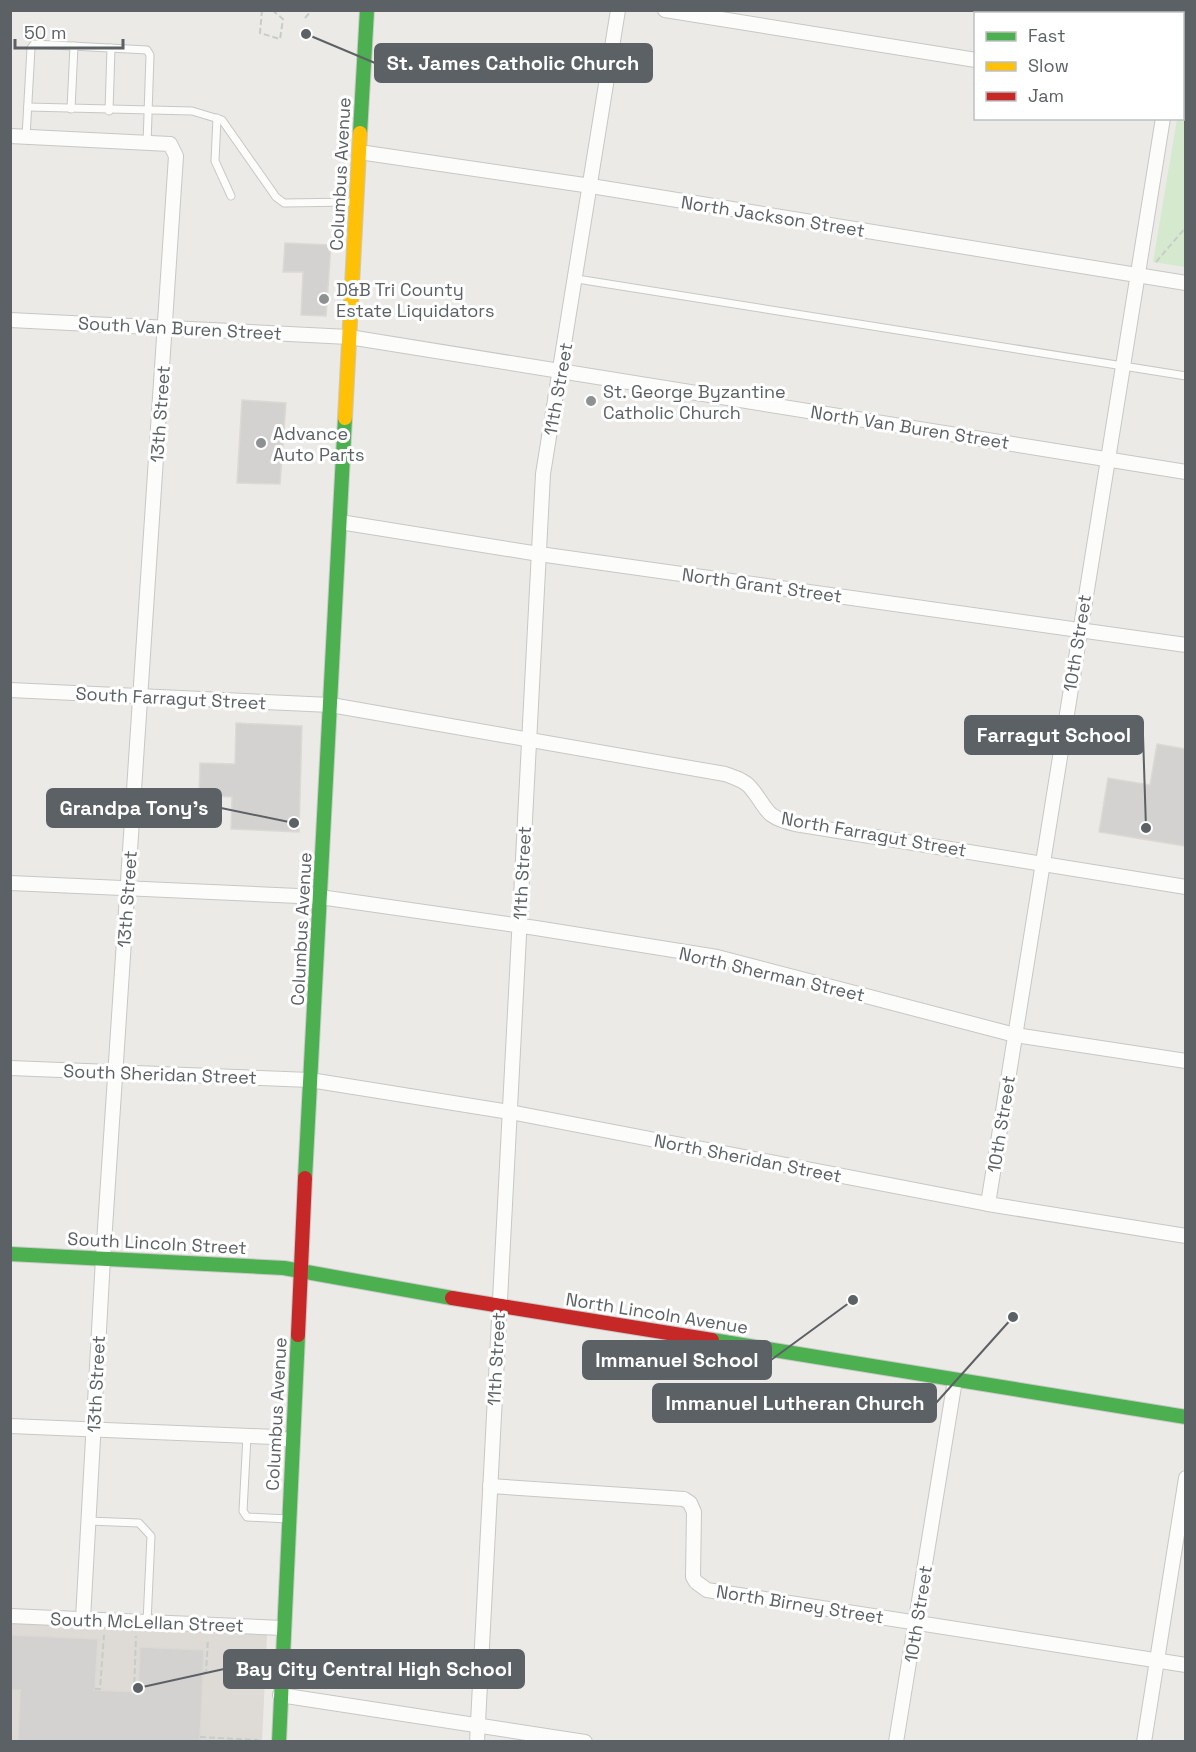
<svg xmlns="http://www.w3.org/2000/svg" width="1196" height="1752" viewBox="0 0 1196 1752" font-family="'Space Grotesk',sans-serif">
<rect width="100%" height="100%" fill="#eceae6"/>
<polygon fill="#dedad5" points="11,1623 267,1635 262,1741 11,1742"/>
<polygon fill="#d5e9cf" points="1185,70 1185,267 1153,262 1177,119 1182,118"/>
<g fill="#d4d2d0" stroke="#dcd9d5" stroke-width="1.5">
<polygon points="285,243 331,245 326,316 301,315 303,272 283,272"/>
<polygon points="242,400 286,403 280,484 237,483"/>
<polygon points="236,723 302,726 299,832 231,829 232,797 199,795 200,763 235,764"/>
<polygon points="1157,744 1185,749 1185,846 1099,832 1108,778 1150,785"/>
<polygon points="10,1635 98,1639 95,1690 138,1692 140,1647 204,1650 200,1742 18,1742 20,1690 10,1690"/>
</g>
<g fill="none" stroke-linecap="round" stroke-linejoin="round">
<defs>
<g id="lane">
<polyline points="28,107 192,111 222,120 276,197 284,203 354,202"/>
<polyline points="71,109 74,46"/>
<polyline points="109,111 111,48"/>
<polyline points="217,118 215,161 231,196"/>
<polyline points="26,137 31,48 34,44 147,50 150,55 147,144"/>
<polyline points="577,279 1186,376"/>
<polyline points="247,1436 243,1511 247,1517 288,1519"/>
<polyline points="88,1521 139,1523 151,1536 147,1622"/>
</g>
<g id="street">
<polyline points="665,10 976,60"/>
<polyline points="1180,14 1180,10"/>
<polyline points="10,136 170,144 176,156 103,1258 83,1619"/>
<polyline points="359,152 591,186 1186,283"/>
<polyline points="10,320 349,337 1186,472"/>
<polyline points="340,522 539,554 1186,645"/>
<path d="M10,690L331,705L725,774C733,777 744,780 750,787C769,809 762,816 795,824L1186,887"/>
<polyline points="10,883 320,897 536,928 717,957 1015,1035 1186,1061"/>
<polyline points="10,1068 310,1080 510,1112 988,1204 1186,1236"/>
<polyline points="988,1204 1163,118"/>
<polyline points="10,1426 275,1437 293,1441"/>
<polyline points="490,1486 684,1499 690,1503 694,1512 693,1577 696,1582 707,1590 1186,1665"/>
<polyline points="10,1616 283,1628"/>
<polyline points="280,1695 585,1742"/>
<polyline points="477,1742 543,474 618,10"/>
<polyline points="896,1742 955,1380"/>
<polyline points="1144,1742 1186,1478"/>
</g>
<g id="fast">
<polyline points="360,133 367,10"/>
<polyline points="305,1178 345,418"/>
<polyline points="10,1254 284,1268 452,1298"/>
<polyline points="712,1340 1186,1417"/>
<polyline points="279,1742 298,1335"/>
</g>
<polyline id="slow" points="345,418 360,133"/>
<g id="jam">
<polyline points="452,1298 712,1340"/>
<polyline points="298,1335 305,1178"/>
</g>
</defs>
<use href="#lane" stroke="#c7c7c6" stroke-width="9"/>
<use href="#street" stroke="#c7c7c6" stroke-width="16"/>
<use href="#fast" stroke="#c8c9c8" stroke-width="16"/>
<use href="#slow" stroke="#c8c9c8" stroke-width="16"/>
<use href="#jam" stroke="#c8c9c8" stroke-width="16"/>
<g stroke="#c6cdc8" stroke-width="2" stroke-dasharray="6 3" stroke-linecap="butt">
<polyline points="262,10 260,33 280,39 283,19 272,10"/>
<polyline points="43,12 43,10"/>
<polyline points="305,18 312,10"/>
<polyline points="1183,95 1186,95"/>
<polyline points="1156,262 1186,227"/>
<polyline points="203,1672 206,1672 208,1639"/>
<polyline points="95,1689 100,1689 104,1635"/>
<polyline points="134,1692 136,1636"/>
<polyline points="200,1737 258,1740"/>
</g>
<use href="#lane" stroke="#fcfcfb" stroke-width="7"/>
<use href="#street" stroke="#fcfcfb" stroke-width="14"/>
<use href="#fast" stroke="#4caf50" stroke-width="14"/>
<use href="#slow" stroke="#ffc107" stroke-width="14"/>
<use href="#jam" stroke="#c62828" stroke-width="14"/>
</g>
<g fill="#8e9192" stroke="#fff" stroke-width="2">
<circle cx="324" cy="299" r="6"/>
<circle cx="591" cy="401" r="6"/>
<circle cx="261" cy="443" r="6"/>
</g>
<g text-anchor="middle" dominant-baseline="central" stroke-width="6" stroke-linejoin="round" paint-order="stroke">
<g font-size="18" fill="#5b6165" stroke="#fff">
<text transform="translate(340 174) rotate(-87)">Columbus Avenue</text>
<text transform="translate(773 216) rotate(9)">North Jackson Street</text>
<text transform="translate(180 328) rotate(3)">South Van Buren Street</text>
<text transform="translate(558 389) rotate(-80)">11th Street</text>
<text transform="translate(160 414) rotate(-86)">13th Street</text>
<text transform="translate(910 427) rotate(9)">North Van Buren Street</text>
<text transform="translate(762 585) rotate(8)">North Grant Street</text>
<text transform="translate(1077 643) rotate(-81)">10th Street</text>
<text transform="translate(171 698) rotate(3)">South Farragut Street</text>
<text transform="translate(874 834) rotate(10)">North Farragut Street</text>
<text transform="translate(522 873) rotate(-87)">11th Street</text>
<text transform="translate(127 899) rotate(-86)">13th Street</text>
<text transform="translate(301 929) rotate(-87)">Columbus Avenue</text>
<text transform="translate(772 974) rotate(13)">North Sherman Street</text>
<text transform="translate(160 1074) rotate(2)">South Sheridan Street</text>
<text transform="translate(1001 1124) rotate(-81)">10th Street</text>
<text transform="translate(748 1158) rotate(11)">North Sheridan Street</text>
<text transform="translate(157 1243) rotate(3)">South Lincoln Street</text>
<text transform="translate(657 1313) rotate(9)">North Lincoln Avenue</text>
<text transform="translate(496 1359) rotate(-87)">11th Street</text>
<text transform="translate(96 1384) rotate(-87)">13th Street</text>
<text transform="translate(276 1414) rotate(-87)">Columbus Avenue</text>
<text transform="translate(800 1604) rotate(9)">North Birney Street</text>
<text transform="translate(918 1614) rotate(-81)">10th Street</text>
<text transform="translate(147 1622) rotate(2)">South McLellan Street</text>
</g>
<g font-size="18" fill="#5b6165" stroke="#fff" text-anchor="start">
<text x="336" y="289">D&amp;B Tri County<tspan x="336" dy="21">Estate Liquidators</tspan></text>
<text x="603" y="391">St. George Byzantine<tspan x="603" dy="21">Catholic Church</tspan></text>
<text x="273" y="433">Advance<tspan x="273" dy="21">Auto Parts</tspan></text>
</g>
</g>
<path fill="none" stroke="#5b6165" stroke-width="2" d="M306 34L375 63M1146 828L1143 735M294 823L221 808M853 1300L771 1360M1013 1317L936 1403M138 1688L224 1669"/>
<g fill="#5b6165" stroke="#fff" stroke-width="2">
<circle cx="306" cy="34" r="6"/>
<circle cx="1146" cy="828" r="6"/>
<circle cx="294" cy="823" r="6"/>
<circle cx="853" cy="1300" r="6"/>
<circle cx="1013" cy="1317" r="6"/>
<circle cx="138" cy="1688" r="6"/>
</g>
<g fill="#5b6165" stroke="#5b6165" stroke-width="2">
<rect x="375" y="44" width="277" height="38" rx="6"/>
<rect x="965" y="716" width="178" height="38" rx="6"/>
<rect x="47" y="789" width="174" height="38" rx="6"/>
<rect x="583" y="1341" width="188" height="38" rx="6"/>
<rect x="653" y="1384" width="283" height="38" rx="6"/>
<rect x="224" y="1650" width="300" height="38" rx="6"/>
</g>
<g font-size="20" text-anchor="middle" font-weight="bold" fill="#fff">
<text x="513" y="70">St. James Catholic Church</text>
<text x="1054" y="742">Farragut School</text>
<text x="134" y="815">Grandpa Tony's</text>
<text x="677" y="1367">Immanuel School</text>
<text x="795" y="1410">Immanuel Lutheran Church</text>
<text x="374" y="1676">Bay City Central High School</text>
</g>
<rect width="1196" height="1752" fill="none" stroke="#5b6165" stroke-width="24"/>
<rect x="974" y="12" width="210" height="108" fill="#ffffff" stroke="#bdc0c1" stroke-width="1.5"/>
<rect x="986" y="32" width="30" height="9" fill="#4caf50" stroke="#bdc0c1" stroke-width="1.5"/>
<text x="1028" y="42" font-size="18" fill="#5b6165">Fast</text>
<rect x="986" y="62" width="30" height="9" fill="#ffc107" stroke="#bdc0c1" stroke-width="1.5"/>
<text x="1028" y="72" font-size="18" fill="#5b6165">Slow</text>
<rect x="986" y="92" width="30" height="9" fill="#c62828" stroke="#bdc0c1" stroke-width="1.5"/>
<text x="1028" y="102" font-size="18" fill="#5b6165">Jam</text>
<path d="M15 39v9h108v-9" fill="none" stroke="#5b6165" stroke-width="3"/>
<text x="24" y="39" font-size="18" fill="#5b6165" stroke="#ffffff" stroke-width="4.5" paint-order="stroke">50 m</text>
</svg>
